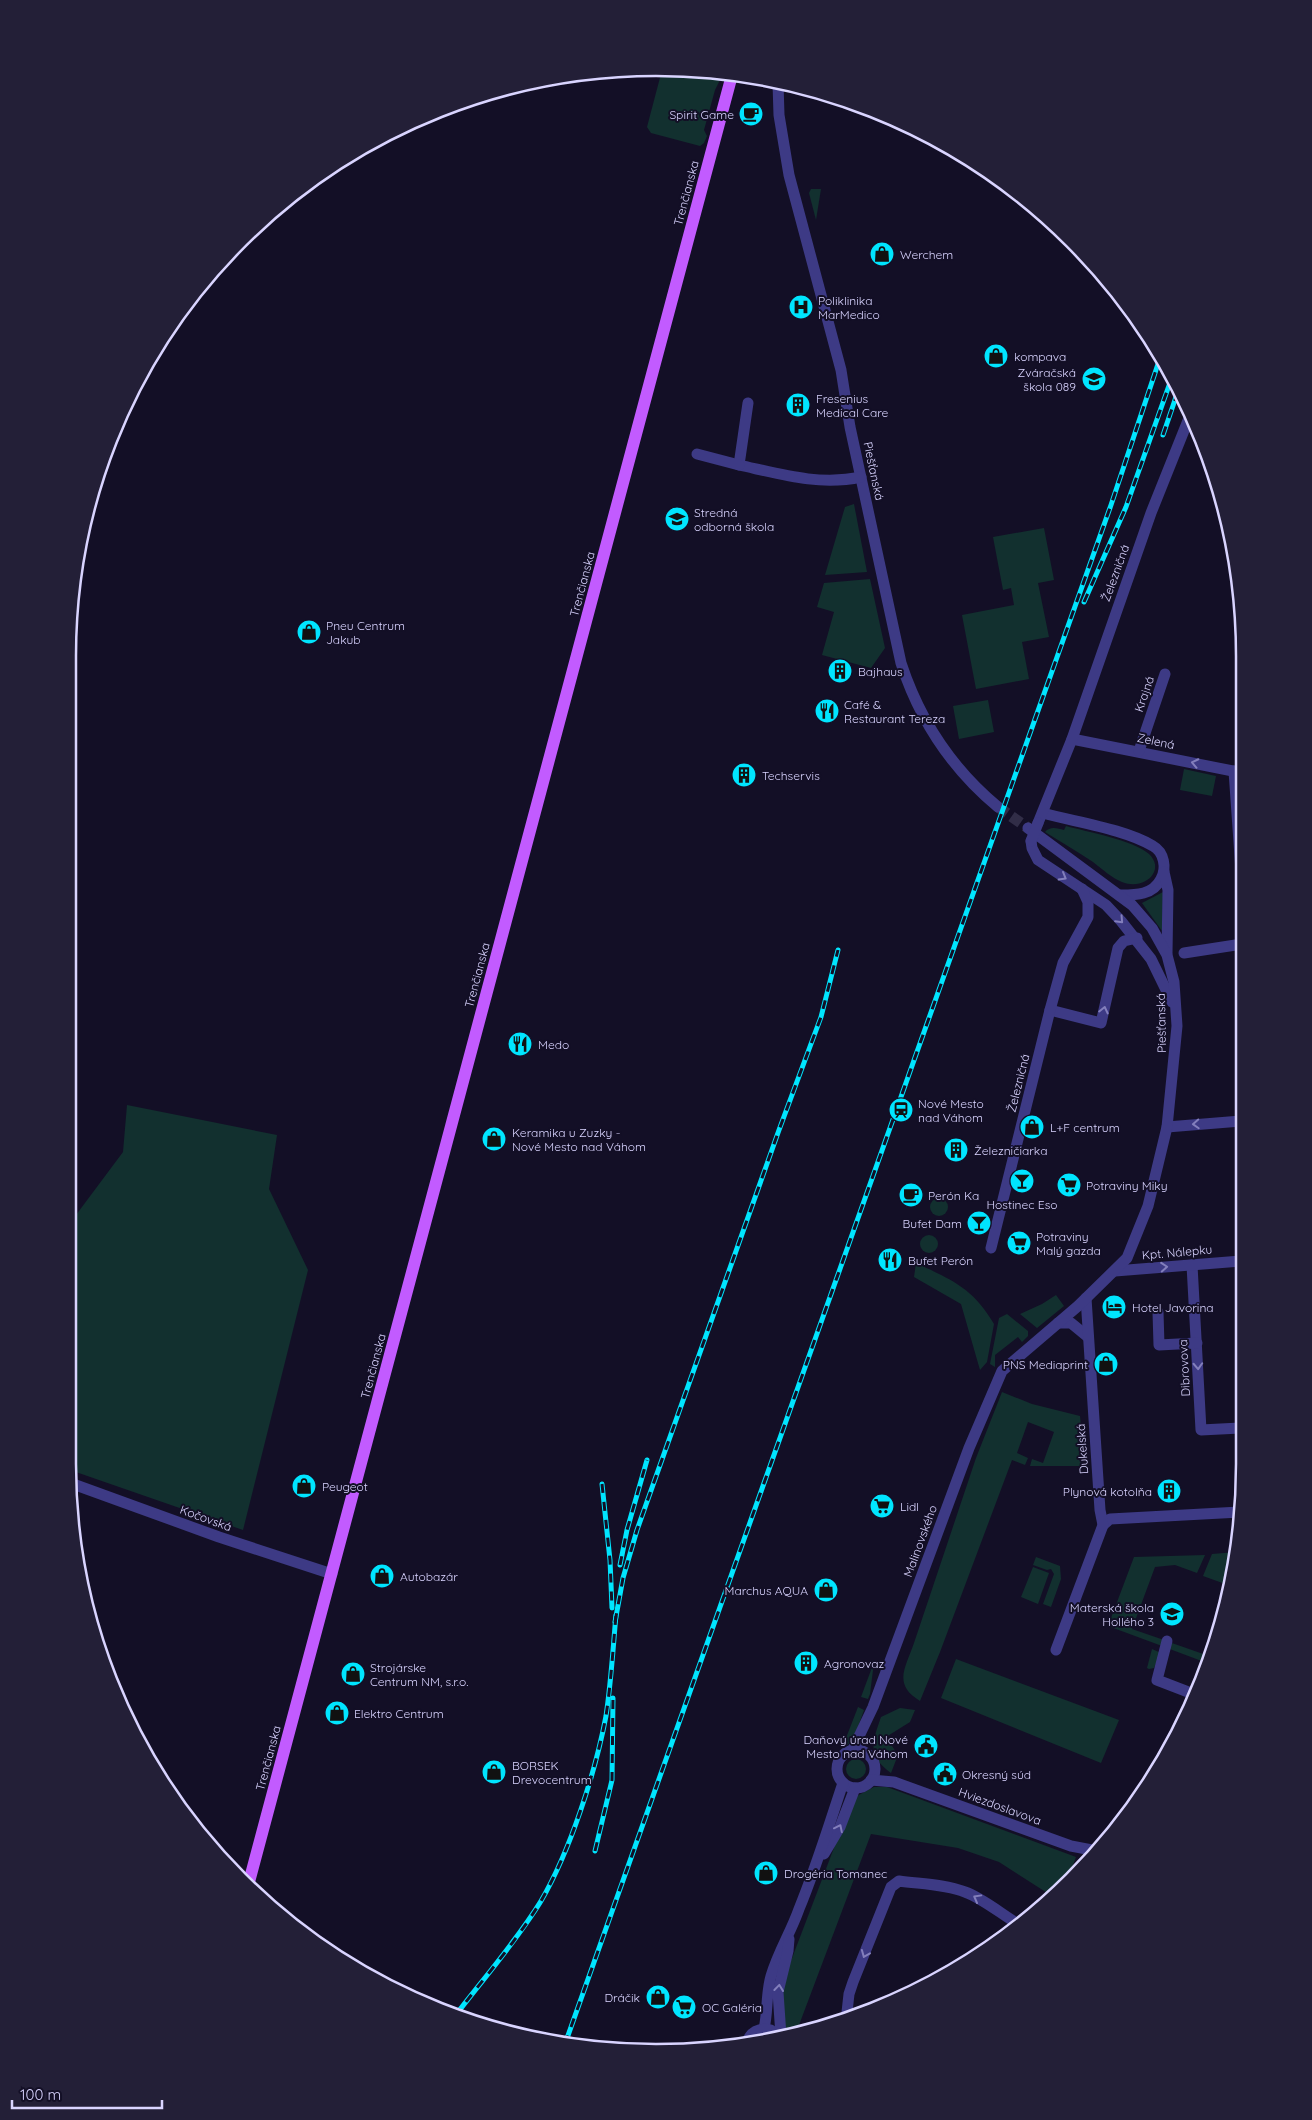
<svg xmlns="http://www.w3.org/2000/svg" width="1312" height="2120" viewBox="0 0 1312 2120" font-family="Quicksand,sans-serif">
<rect width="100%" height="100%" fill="#130f26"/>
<g fill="#12302f">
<polygon points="694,69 723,74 715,90 704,130 707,136 704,143 700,146 651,133 647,127 662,70"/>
<polygon points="811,189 821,189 816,220 809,193"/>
<polygon points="854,504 867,572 825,575 845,507"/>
<polygon points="1044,528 1054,580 1038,583 1049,637 1022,642 1029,679 976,689 962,615 1014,605 1011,588 1003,590 993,537"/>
<polygon points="870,579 885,648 871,668 822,655 834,612 817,607 824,583"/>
<polygon points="988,700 994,732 959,739 953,706"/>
<polygon points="1184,769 1216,776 1212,796 1180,790"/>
<path d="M1066,826C1087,832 1133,840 1149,854C1166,870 1145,891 1122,882C1112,878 1102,869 1093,862C1078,852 1061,842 1045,832C1050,826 1057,828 1064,830Z"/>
<polygon points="1163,892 1162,931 1142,903"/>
<polygon points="127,1105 277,1135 269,1189 308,1270 243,1530 73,1471 73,1219 123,1152"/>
<circle cx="939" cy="1207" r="9"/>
<circle cx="929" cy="1244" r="9"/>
<path d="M916,1263C952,1280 973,1288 994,1324L987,1362L980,1370L961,1304L914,1277Z"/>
<polygon points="1056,1295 1064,1306 1037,1328 1020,1314 1042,1304"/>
<polygon points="1007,1314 1028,1331 1028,1336 1022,1342 1018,1337 995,1355 995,1367 990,1364 999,1318"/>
<path d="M1002,1392L1032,1404L1080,1416L1085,1466H1030L1032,1459L1043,1463L1054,1432L1028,1422L1017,1453L1028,1458L1025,1465L1012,1460L940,1652L920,1701C892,1684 906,1667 914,1643L976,1458Z"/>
<polygon points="1236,1552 1228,1585 1203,1576 1212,1554"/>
<polygon points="1205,1555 1197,1573 1175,1565 1155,1567 1132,1629 1164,1640 1162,1646 1108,1626 1134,1557"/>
<polygon points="1036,1557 1060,1566 1061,1579 1051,1607 1043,1604 1054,1574 1051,1569 1047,1570 1033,1565"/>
<polygon points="1033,1567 1049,1573 1038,1604 1021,1597"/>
<polygon points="1169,1642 1209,1656 1207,1663 1167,1648"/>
<polygon points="1152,1649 1161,1653 1154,1668 1149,1669 1147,1668"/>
<polygon points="956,1659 1119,1720 1101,1763 941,1698"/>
<polygon points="874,1662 870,1694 868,1699 861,1697"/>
<path d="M858,1707L864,1710C858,1726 855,1741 841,1751Z"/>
<path d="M900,1708L915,1710L910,1722L886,1737L898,1755L891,1773C867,1755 872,1743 881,1717Z"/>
<circle cx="856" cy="1769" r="10"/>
<polygon points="874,1787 887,1787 1076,1857 1065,1886 1052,1896 999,1862 958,1848 871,1834 796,2033 786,2035 781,1987 853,1798"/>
</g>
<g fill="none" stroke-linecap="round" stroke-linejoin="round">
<polyline stroke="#312d47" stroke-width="11" stroke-dasharray="11 5.5" stroke-linecap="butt" points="998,807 1028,828"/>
<g stroke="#3d3a85" stroke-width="11">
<path d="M778,83L779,115L789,175L841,370L850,427L901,663C920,721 951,768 998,807"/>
<path d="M748,403L739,465C780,474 819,486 861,477"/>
<polyline points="697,454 739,465"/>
<polyline points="1072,739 1243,773"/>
<polyline points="1139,751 1165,674"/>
<polyline points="1234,771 1242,885"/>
<path d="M1043,813C1075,822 1125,829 1153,846C1164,852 1167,868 1161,879C1153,895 1136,895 1121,895"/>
<polyline points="1038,823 1072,739 1151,513 1189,418"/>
<polyline points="1031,841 1032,848 1038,860 1106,905 1121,921 1151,959 1172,1002"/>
<polyline points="1164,872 1168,890 1167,953"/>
<polyline points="1184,953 1242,944"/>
<polyline points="1050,1010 1101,1023 1118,948 1124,941 1137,938"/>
<polyline points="1167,1127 1241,1121"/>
<polyline points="991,1248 1050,1010 1063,963 1088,917 1088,902 1082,889"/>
<polyline points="1192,1265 1201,1430 1240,1428"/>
<polyline points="1115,1271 1241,1261"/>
<polyline points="1158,1312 1159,1345 1197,1343"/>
<polyline points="1058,1323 1071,1323 1088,1337"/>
<polyline points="73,1484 219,1537 332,1574"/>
<polyline points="1103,1525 1110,1519 1240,1512"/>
<polyline points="1167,1641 1157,1680 1196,1695"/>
<polyline points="1056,1650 1103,1525 1100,1510 1086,1298"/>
<circle cx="856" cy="1769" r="19"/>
<polyline points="852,1751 873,1707 969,1448 1002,1371 1078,1306 1127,1258 1148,1206 1167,1127 1177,1026 1174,982 1167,955 1152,928 1132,905 1028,828"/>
<polyline points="871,1780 894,1782 1071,1846 1097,1851"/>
<polyline points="824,1854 840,1827 855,1788"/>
<path d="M846,2021L849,1994L853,1982L891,1887L899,1881C920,1884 944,1884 965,1892C984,1899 1001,1914 1018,1924"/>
<path d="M764,2029C768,2011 766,1993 771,1976C778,1952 791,1932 799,1909C816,1868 829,1825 843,1783"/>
<polyline points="781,2036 778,1992 788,1951 789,1939"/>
<path d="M746,2044C750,2032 759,2027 771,2030"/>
</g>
<polyline stroke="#c25bff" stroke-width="12" points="249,1882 732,75"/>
<defs>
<g id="rail">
<polyline points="1163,435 1178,391"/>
<polyline points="1084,602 1126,507 1172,377"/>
<polyline points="602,1484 610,1560 612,1608"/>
<polyline points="620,1565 627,1530 647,1460"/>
<polyline points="615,1622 623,1578 637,1530 779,1130 821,1017 838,950"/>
<polyline points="595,1851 612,1780 613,1698"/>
<path d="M455,2016C483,1979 516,1942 541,1901C570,1851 595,1774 606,1716C611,1683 613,1648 616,1615"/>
<polyline points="565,2044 1111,505 1161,355"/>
</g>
</defs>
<use href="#rail" stroke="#00e5ff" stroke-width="5"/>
<use href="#rail" stroke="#130f26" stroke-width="3" stroke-dasharray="9" stroke-linecap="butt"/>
<polyline stroke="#3d3a85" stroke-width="11" points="1031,841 1038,823"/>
</g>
<defs><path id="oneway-chevron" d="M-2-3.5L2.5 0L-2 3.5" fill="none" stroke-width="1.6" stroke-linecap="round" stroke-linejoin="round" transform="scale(1.25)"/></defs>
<g stroke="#837fbc">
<use href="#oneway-chevron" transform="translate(1195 763) rotate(-168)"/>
<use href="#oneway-chevron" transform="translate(1063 877) rotate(30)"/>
<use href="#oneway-chevron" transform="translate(1120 920) rotate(47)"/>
<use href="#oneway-chevron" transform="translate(1104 1010) rotate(-77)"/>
<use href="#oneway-chevron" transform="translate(1196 1124) rotate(177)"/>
<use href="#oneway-chevron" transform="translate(1164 1267) rotate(-4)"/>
<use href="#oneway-chevron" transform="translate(1198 1366) rotate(87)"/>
<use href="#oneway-chevron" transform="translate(839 1828) rotate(-64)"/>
<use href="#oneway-chevron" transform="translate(977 1898) rotate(-151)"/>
<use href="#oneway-chevron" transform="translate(865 1954) rotate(112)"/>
<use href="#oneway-chevron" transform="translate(779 1988) rotate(-83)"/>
</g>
<defs>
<symbol id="cafe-disc" viewBox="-11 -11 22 22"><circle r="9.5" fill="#00e5ff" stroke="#130f26"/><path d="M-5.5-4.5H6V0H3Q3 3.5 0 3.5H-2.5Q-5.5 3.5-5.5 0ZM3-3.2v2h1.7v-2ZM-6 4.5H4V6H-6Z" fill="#111"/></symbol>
<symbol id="shop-disc" viewBox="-11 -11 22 22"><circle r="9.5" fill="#00e5ff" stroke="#130f26"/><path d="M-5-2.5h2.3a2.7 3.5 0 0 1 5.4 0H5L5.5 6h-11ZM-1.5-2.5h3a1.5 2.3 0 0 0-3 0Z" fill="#111"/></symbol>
<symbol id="hospital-disc" viewBox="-11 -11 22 22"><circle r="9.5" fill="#00e5ff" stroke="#130f26"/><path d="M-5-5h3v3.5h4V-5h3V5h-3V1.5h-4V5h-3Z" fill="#111"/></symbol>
<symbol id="university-disc" viewBox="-11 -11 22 22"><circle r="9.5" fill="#00e5ff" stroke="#130f26"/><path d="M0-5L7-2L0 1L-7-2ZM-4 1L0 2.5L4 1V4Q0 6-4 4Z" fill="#111"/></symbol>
<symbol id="building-disc" viewBox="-11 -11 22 22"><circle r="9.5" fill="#00e5ff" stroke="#130f26"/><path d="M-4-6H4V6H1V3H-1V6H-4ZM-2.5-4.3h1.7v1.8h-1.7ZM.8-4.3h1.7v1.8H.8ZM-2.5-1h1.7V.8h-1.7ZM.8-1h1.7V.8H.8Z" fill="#111"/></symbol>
<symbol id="restaurant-disc" viewBox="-11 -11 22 22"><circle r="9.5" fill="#00e5ff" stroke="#130f26"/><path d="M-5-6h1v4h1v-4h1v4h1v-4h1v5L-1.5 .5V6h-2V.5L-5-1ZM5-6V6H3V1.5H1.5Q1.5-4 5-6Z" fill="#111"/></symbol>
<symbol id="station-disc" viewBox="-11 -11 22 22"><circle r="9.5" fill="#00e5ff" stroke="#130f26"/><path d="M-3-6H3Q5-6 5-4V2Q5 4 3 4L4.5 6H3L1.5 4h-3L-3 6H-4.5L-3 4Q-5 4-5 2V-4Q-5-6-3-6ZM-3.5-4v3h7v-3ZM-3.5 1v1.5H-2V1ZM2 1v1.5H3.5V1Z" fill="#111"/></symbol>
<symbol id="bar-disc" viewBox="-11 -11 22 22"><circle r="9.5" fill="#00e5ff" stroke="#130f26"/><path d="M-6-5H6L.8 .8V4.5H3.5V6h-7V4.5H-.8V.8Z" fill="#111"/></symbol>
<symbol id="supermarket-disc" viewBox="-11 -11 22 22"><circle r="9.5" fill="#00e5ff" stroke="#130f26"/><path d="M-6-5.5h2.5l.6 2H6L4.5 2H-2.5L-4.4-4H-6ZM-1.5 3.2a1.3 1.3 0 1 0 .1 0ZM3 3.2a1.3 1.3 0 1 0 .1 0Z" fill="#111"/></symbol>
<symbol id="hotel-disc" viewBox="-11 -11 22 22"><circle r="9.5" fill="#00e5ff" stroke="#130f26"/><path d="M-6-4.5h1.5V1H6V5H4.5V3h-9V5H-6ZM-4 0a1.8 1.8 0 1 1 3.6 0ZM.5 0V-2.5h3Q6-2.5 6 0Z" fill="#111"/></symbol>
<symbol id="school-disc" viewBox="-11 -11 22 22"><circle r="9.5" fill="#00e5ff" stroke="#130f26"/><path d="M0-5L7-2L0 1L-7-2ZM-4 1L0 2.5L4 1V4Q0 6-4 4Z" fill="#111"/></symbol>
<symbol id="civic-disc" viewBox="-11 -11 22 22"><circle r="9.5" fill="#00e5ff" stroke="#130f26"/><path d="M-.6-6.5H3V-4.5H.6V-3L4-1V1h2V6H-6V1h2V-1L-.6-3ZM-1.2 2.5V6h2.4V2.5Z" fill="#111"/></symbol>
</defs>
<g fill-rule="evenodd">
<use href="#cafe-disc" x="737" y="100" width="28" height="28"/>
<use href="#shop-disc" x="868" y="240" width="28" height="28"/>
<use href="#hospital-disc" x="787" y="293" width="28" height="28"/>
<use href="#shop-disc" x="982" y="342" width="28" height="28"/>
<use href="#university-disc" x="1080" y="365" width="28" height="28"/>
<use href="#building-disc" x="784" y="391" width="28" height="28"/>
<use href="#university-disc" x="663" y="505" width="28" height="28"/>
<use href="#shop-disc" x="295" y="618" width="28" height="28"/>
<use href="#building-disc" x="826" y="657" width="28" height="28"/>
<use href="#restaurant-disc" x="813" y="697" width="28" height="28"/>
<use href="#building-disc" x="730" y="761" width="28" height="28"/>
<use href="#restaurant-disc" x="506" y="1030" width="28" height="28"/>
<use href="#station-disc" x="887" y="1096" width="28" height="28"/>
<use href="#shop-disc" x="1018" y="1113" width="28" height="28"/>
<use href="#shop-disc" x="480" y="1125" width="28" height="28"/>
<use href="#building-disc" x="942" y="1136" width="28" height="28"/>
<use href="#bar-disc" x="1008" y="1167" width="28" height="28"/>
<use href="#supermarket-disc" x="1055" y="1171" width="28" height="28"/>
<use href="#cafe-disc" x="897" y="1181" width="28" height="28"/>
<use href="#bar-disc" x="965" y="1209" width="28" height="28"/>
<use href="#supermarket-disc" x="1005" y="1229" width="28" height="28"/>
<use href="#restaurant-disc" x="876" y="1246" width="28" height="28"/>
<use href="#hotel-disc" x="1100" y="1293" width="28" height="28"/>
<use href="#shop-disc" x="1092" y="1350" width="28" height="28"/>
<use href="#shop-disc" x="290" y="1472" width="28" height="28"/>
<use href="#building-disc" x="1155" y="1477" width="28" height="28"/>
<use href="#supermarket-disc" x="868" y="1492" width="28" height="28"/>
<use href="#shop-disc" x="368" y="1562" width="28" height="28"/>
<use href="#shop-disc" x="812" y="1576" width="28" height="28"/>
<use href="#school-disc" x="1158" y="1600" width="28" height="28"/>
<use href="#building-disc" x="792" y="1649" width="28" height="28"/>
<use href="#shop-disc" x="339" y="1660" width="28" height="28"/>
<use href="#shop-disc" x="323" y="1699" width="28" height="28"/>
<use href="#civic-disc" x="912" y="1732" width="28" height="28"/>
<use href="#shop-disc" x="480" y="1758" width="28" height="28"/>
<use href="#civic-disc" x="931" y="1760" width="28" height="28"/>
<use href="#shop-disc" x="752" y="1859" width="28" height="28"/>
<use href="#shop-disc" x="644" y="1983" width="28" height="28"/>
<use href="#supermarket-disc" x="670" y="1993" width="28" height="28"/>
</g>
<g text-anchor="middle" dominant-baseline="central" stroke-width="4" stroke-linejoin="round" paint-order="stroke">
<g font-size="12" fill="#d9d4ff" stroke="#130f26" text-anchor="start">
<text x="734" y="114" text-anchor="end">Spirit Game</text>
<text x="900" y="254">Werchem</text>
<text x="818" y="300">Poliklinika<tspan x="818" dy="14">MarMedico</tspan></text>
<text x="1014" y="356">kompava</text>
<text x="1076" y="372" text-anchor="end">Zváračská<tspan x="1076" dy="14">škola 089</tspan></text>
<text x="816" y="398">Fresenius<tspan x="816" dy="14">Medical Care</tspan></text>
<text x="694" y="512">Stredná<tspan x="694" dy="14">odborná škola</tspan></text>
<text x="326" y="625">Pneu Centrum<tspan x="326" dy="14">Jakub</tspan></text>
<text x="858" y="671">Bajhaus</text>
<text x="844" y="704">Café &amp;<tspan x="844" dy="14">Restaurant Tereza</tspan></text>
<text x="762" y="775">Techservis</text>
<text x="538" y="1044">Medo</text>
<text x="918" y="1103">Nové Mesto<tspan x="918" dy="14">nad Váhom</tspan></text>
<text x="1050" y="1127">L+F centrum</text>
<text x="512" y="1132">Keramika u Zuzky -<tspan x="512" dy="14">Nové Mesto nad Váhom</tspan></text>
<text x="974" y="1150">Železničiarka</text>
<text x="1086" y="1185">Potraviny Miky</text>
<text x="928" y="1195">Perón Ka</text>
<text x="1022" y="1204" text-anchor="middle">Hostinec Eso</text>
<text x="962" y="1223" text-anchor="end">Bufet Dam</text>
<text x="1036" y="1236">Potraviny<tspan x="1036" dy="14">Malý gazda</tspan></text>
<text x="908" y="1260">Bufet Perón</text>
<text x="1132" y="1307">Hotel Javorina</text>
<text x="1088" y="1364" text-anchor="end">PNS Mediaprint</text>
<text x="322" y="1486">Peugeot</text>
<text x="1152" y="1491" text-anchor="end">Plynová kotolňa</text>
<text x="900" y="1506">Lidl</text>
<text x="400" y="1576">Autobazár</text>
<text x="808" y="1590" text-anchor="end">Marchus AQUA</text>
<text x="1154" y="1607" text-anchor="end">Materská škola<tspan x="1154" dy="14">Hollého 3</tspan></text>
<text x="824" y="1663">Agronovaz</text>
<text x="370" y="1667">Strojárske<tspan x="370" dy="14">Centrum NM, s.r.o.</tspan></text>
<text x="354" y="1713">Elektro Centrum</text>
<text x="908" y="1739" text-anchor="end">Daňový úrad Nové<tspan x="908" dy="14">Mesto nad Váhom</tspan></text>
<text x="512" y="1765">BORSEK<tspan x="512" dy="14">Drevocentrum</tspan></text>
<text x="962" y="1774">Okresný súd</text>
<text x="784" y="1873">Drogéria Tomanec</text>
<text x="640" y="1997" text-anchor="end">Dráčik</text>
<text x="702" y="2007">OC Galéria</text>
</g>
<g font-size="12" fill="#d9d4ff" stroke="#130f26">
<text transform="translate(686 193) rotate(-75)">Trenčianska</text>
<text transform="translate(874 471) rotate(78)">Piešťanská</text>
<text transform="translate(1115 573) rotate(-70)">Železničná</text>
<text transform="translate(582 584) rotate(-75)">Trenčianska</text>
<text transform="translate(1144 694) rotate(-71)">Krajná</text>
<text transform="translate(1156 741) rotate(12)">Zelená</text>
<text transform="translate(477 975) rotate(-75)">Trenčianska</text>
<text transform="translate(1161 1023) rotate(-91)">Piešťanská</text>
<text transform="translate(1018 1083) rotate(-76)">Železničná</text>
<text transform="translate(1177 1252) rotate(-5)">Kpt. Nálepku</text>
<text transform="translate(373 1366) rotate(-75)">Trenčianska</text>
<text transform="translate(1184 1368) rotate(-93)">Dibrovova</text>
<text transform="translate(1082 1449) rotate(-94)">Dukelská</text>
<text transform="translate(206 1518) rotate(20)">Kočovská</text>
<text transform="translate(920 1541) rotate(-70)">Malinovského</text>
<text transform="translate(268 1758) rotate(-75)">Trenčianska</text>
<text transform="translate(1000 1806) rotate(20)">Hviezdoslavova</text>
</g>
</g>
<path d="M0 0H1312V2120H0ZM656 76H656A580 580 0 0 1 1236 656V1464A580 580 0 0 1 656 2044H656A580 580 0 0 1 76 1464V656A580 580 0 0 1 656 76Z" fill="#231f37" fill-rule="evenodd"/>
<path fill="none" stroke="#d9d4ff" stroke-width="2.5" d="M656 76H656A580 580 0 0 1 1236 656V1464A580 580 0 0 1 656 2044H656A580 580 0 0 1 76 1464V656A580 580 0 0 1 656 76Z"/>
<path d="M12 2100v8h150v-8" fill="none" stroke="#d9d4ff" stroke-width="2.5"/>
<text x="20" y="2100" font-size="15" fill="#d9d4ff" stroke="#130f26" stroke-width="4" paint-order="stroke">100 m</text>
</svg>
